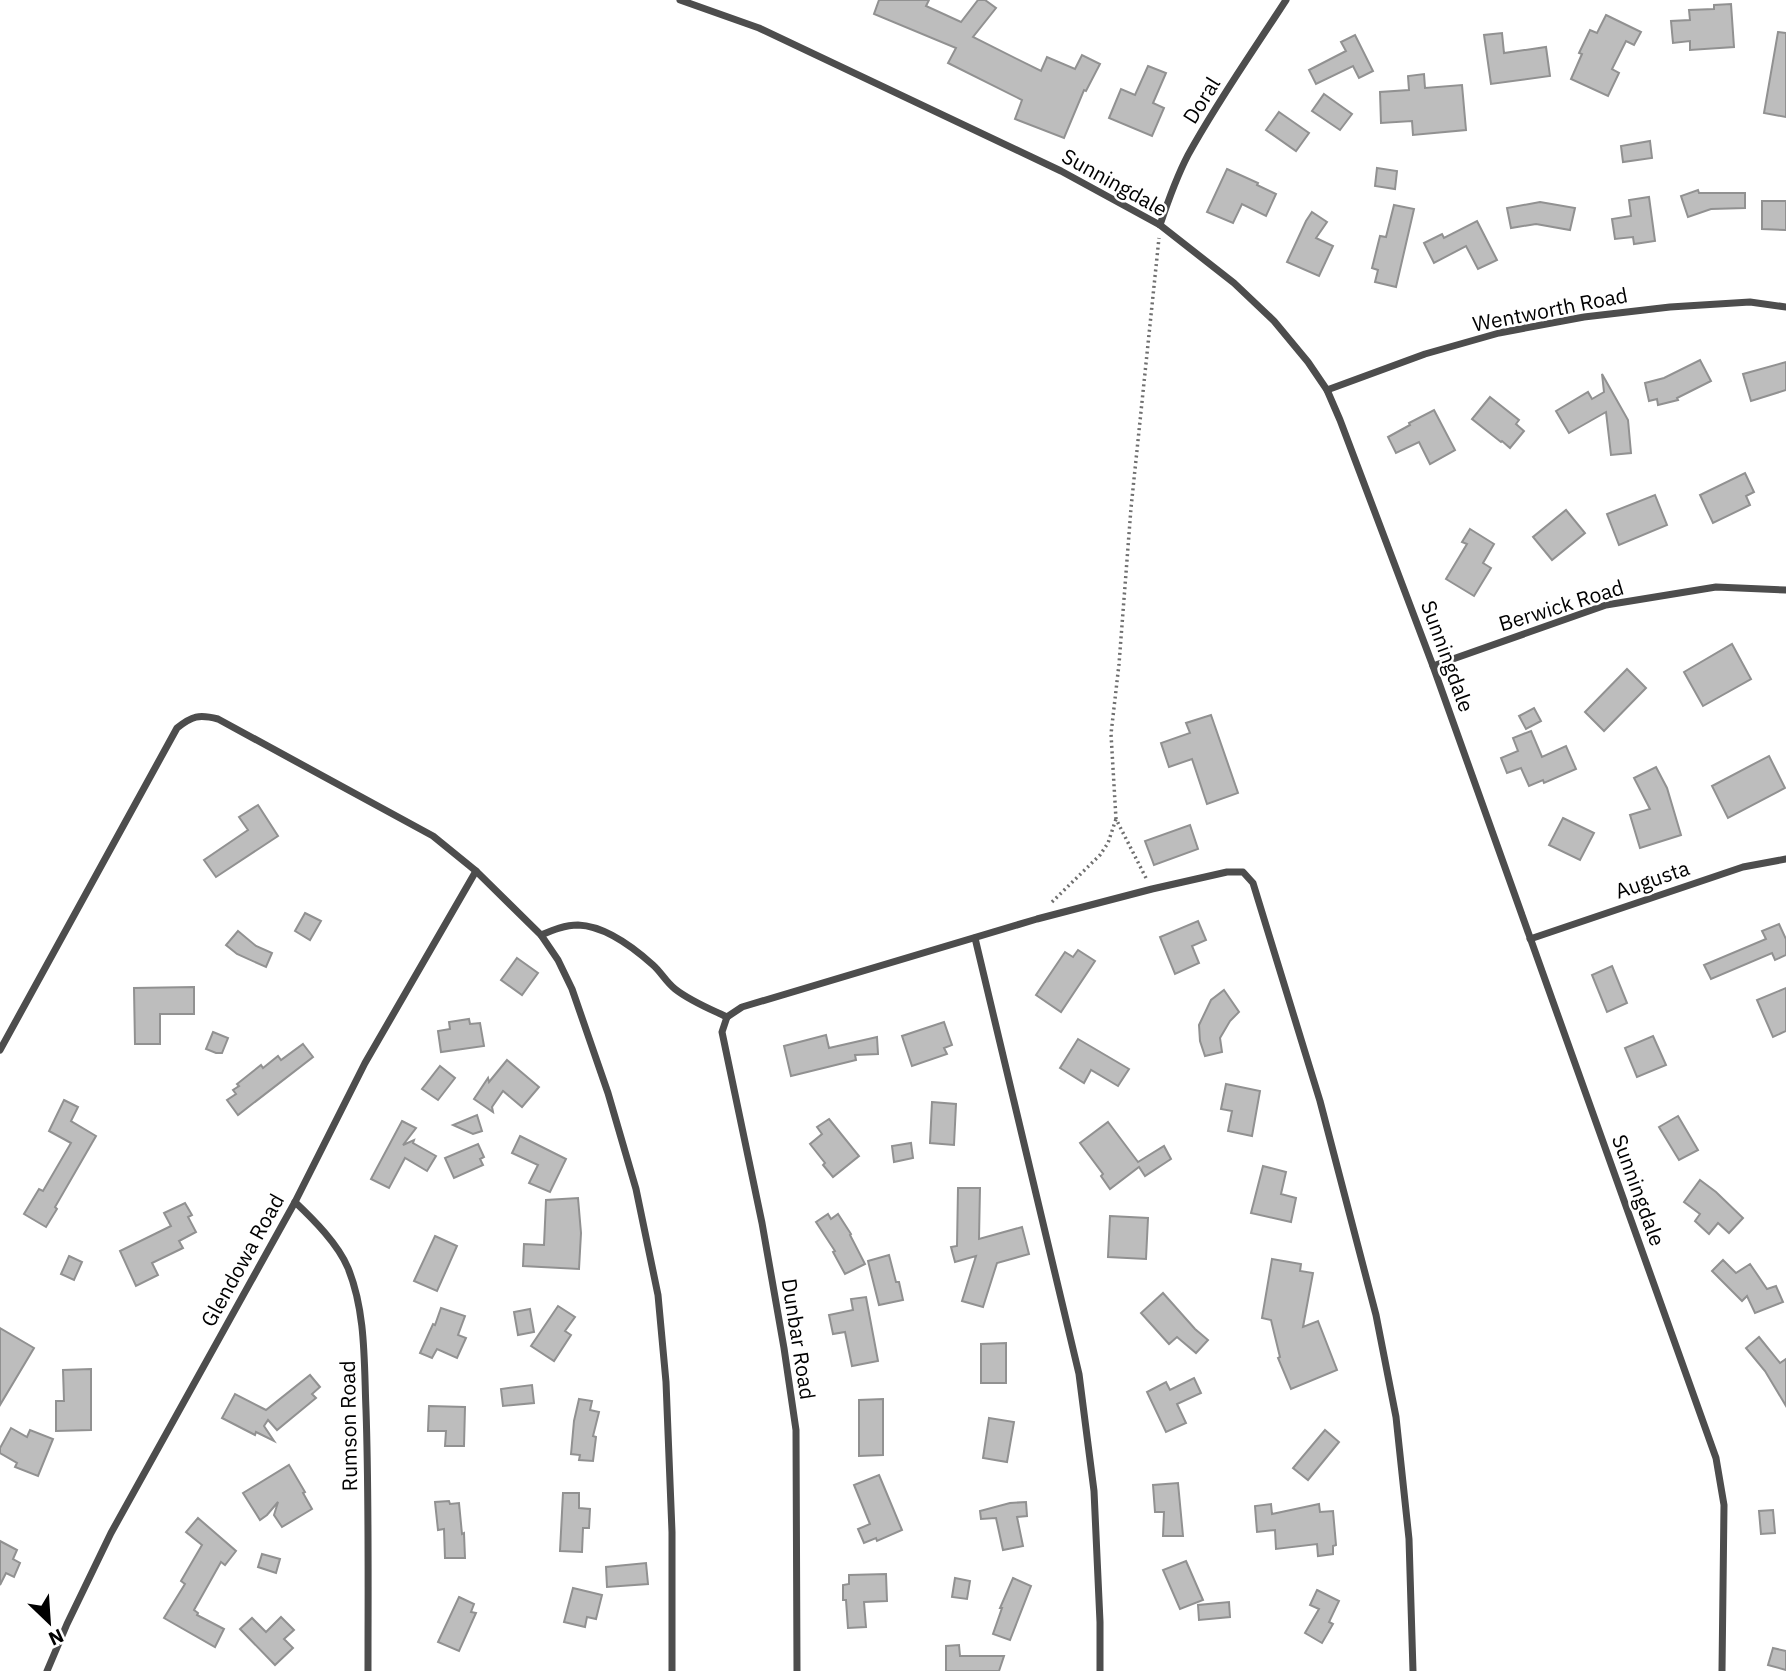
<svg xmlns="http://www.w3.org/2000/svg" width="1786" height="1671" viewBox="0 0 1786 1671" font-family="'IBM Plex Sans',sans-serif">
<rect width="100%" height="100%" fill="#fff"/>
<g fill="#bdbdbd" stroke="#919191" stroke-width="2">
<polygon points="879,0 929,0 926,6 961,22 978,0 985,0 996,8 973,37 1041,71 1047,57 1075,69 1082,55 1100,64 1086,91 1084,90 1064,138 1015,119 1022,100 948,63 956,48 874,14"/>
<polygon points="1731,4 1734,47 1690,50 1690,41 1673,43 1671,21 1690,20 1689,10 1714,9 1714,5"/>
<polygon points="1606,15 1641,32 1634,45 1626,41 1612,69 1619,73 1608,96 1571,79 1582,54 1579,53 1590,30 1597,33"/>
<polygon points="1778,32 1786,33 1786,117 1764,113"/>
<polygon points="1502,33 1504,53 1546,47 1550,76 1491,84 1484,35"/>
<polygon points="1355,35 1373,71 1359,78 1353,66 1316,84 1309,70 1346,51 1341,42"/>
<polygon points="1148,66 1166,73 1153,103 1164,108 1152,136 1109,118 1121,89 1135,95"/>
<polygon points="1424,74 1425,88 1462,85 1466,130 1413,135 1412,121 1381,123 1380,92 1409,90 1408,76"/>
<polygon points="1324,94 1352,114 1340,130 1312,111"/>
<polygon points="1279,112 1309,133 1296,151 1266,130"/>
<polygon points="1650,141 1652,158 1623,162 1621,146"/>
<polygon points="1377,168 1397,171 1395,189 1375,186"/>
<polygon points="1227,169 1258,183 1257,185 1276,194 1266,216 1242,204 1233,223 1207,212"/>
<polygon points="1698,190 1699,193 1745,193 1745,208 1711,209 1688,217 1681,196"/>
<polygon points="1649,197 1655,241 1634,244 1633,237 1615,239 1612,219 1631,216 1629,200"/>
<polygon points="1762,201 1786,201 1786,230 1762,229"/>
<polygon points="1540,202 1575,208 1570,230 1536,224 1511,228 1507,208"/>
<polygon points="1394,205 1414,209 1396,287 1375,282 1378,270 1372,268 1380,236 1386,237"/>
<polygon points="1312,212 1327,222 1316,238 1333,246 1319,276 1287,262 1306,221"/>
<polygon points="1477,221 1497,260 1478,269 1466,246 1434,263 1424,243 1442,234 1444,238"/>
<polygon points="1700,360 1711,381 1677,398 1678,400 1658,405 1657,399 1649,401 1645,383 1664,378"/>
<polygon points="1786,362 1786,390 1751,401 1743,374"/>
<polygon points="1602,374 1628,420 1631,453 1611,455 1606,412 1569,433 1556,411 1588,392 1592,399 1604,392"/>
<polygon points="1490,397 1519,420 1516,424 1524,431 1510,448 1502,441 1501,442 1472,419"/>
<polygon points="1434,410 1455,450 1430,464 1419,442 1396,453 1388,437 1410,425 1409,423"/>
<polygon points="1745,473 1754,492 1746,496 1750,505 1713,523 1700,495"/>
<polygon points="1655,495 1667,525 1619,545 1607,514"/>
<polygon points="1566,510 1585,533 1552,560 1533,537"/>
<polygon points="1470,529 1494,544 1483,563 1491,568 1474,596 1446,579 1467,544 1462,542"/>
<polygon points="1732,644 1751,679 1703,706 1684,672"/>
<polygon points="1627,669 1646,688 1604,731 1585,712"/>
<polygon points="1534,708 1541,721 1526,729 1519,716"/>
<polygon points="1211,715 1238,793 1207,804 1192,759 1169,767 1161,743 1190,733 1186,723"/>
<polygon points="1531,731 1542,757 1566,746 1576,769 1544,783 1543,780 1529,786 1521,768 1507,773 1501,758 1518,751 1513,738"/>
<polygon points="1769,756 1785,788 1728,818 1712,786"/>
<polygon points="1656,767 1667,788 1681,835 1640,848 1630,815 1650,809 1634,778"/>
<polygon points="258,805 278,836 216,877 204,860 248,830 239,817"/>
<polygon points="1563,818 1594,833 1580,860 1549,845"/>
<polygon points="1190,825 1198,849 1154,865 1145,841"/>
<polygon points="305,913 321,921 310,940 295,931"/>
<polygon points="1198,921 1206,940 1192,946 1199,963 1175,974 1160,937"/>
<polygon points="1779,924 1786,939 1786,955 1775,960 1772,953 1711,979 1704,965 1766,939 1762,931"/>
<polygon points="238,931 256,946 272,953 266,967 237,954 226,945"/>
<polygon points="1078,950 1095,961 1061,1012 1036,995 1065,952 1073,957"/>
<polygon points="517,958 538,973 522,995 501,980"/>
<polygon points="1612,966 1627,1003 1607,1012 1592,975"/>
<polygon points="194,987 194,1014 160,1014 160,1044 135,1044 134,988"/>
<polygon points="1786,988 1786,1031 1773,1037 1757,1000"/>
<polygon points="1224,990 1239,1012 1230,1021 1220,1038 1222,1052 1205,1056 1200,1041 1199,1025 1211,1000"/>
<polygon points="469,1019 470,1024 480,1023 484,1046 441,1052 438,1031 450,1029 449,1022"/>
<polygon points="944,1022 952,1045 944,1048 947,1054 912,1066 902,1036"/>
<polygon points="213,1032 228,1038 222,1053 216,1053 206,1049"/>
<polygon points="826,1035 829,1048 877,1037 878,1054 855,1055 856,1060 791,1076 784,1046"/>
<polygon points="1653,1036 1666,1065 1637,1077 1625,1048"/>
<polygon points="1078,1039 1129,1069 1118,1086 1091,1070 1084,1083 1060,1068"/>
<polygon points="303,1044 313,1057 238,1115 227,1100 236,1094 233,1090 239,1086 237,1084 261,1065 263,1068 278,1056 281,1060"/>
<polygon points="507,1060 539,1087 522,1107 503,1091 492,1107 493,1112 474,1099 488,1078 489,1082"/>
<polygon points="440,1066 455,1078 438,1100 422,1089"/>
<polygon points="1226,1084 1260,1091 1252,1136 1228,1131 1232,1111 1221,1109"/>
<polygon points="64,1100 78,1107 71,1121 96,1136 55,1207 57,1209 46,1227 24,1214 39,1189 43,1191 71,1143 49,1131"/>
<polygon points="932,1102 956,1104 954,1145 930,1143"/>
<polygon points="477,1115 482,1131 473,1134 453,1125"/>
<polygon points="1678,1116 1698,1150 1679,1160 1659,1127"/>
<polygon points="829,1119 859,1156 833,1177 823,1165 825,1163 810,1144 822,1134 817,1127"/>
<polygon points="402,1121 416,1128 403,1145 414,1140 413,1143 436,1156 427,1171 405,1158 389,1188 371,1179"/>
<polygon points="1108,1122 1138,1162 1164,1146 1171,1159 1145,1176 1139,1167 1110,1189 1101,1176 1103,1174 1080,1143"/>
<polygon points="520,1136 566,1159 550,1192 529,1183 538,1165 512,1153"/>
<polygon points="911,1143 913,1158 894,1162 892,1146"/>
<polygon points="478,1144 484,1157 480,1159 483,1165 454,1178 445,1158"/>
<polygon points="1263,1166 1286,1172 1281,1194 1296,1198 1291,1222 1251,1213"/>
<polygon points="1700,1180 1716,1192 1743,1218 1729,1233 1718,1223 1709,1234 1695,1221 1700,1214 1684,1202"/>
<polygon points="958,1188 980,1188 979,1239 1022,1227 1029,1254 997,1263 983,1307 962,1301 976,1256 955,1262 951,1247 957,1246"/>
<polygon points="578,1198 581,1233 579,1269 523,1266 524,1244 544,1245 546,1200"/>
<polygon points="185,1203 192,1215 188,1217 196,1232 179,1241 183,1248 152,1263 158,1275 136,1286 120,1251 171,1226 164,1213"/>
<polygon points="828,1214 831,1219 838,1214 851,1234 850,1235 865,1264 845,1274 833,1252 835,1251 816,1222"/>
<polygon points="1110,1216 1148,1218 1146,1259 1108,1257"/>
<polygon points="435,1236 457,1246 437,1291 414,1281"/>
<polygon points="889,1255 896,1282 899,1282 903,1300 879,1305 868,1261"/>
<polygon points="69,1256 82,1262 74,1280 61,1274"/>
<polygon points="1272,1259 1301,1264 1300,1271 1313,1273 1303,1327 1318,1321 1337,1370 1291,1389 1278,1358 1280,1357 1271,1320 1262,1318"/>
<polygon points="1723,1260 1736,1273 1750,1264 1767,1289 1776,1286 1783,1302 1755,1313 1747,1296 1742,1301 1712,1271"/>
<polygon points="1163,1293 1195,1329 1208,1340 1196,1353 1177,1337 1169,1344 1141,1313"/>
<polygon points="866,1297 878,1361 852,1366 845,1332 833,1334 829,1315 853,1310 851,1299"/>
<polygon points="558,1306 575,1317 565,1331 571,1335 554,1361 531,1346"/>
<polygon points="441,1308 465,1316 458,1335 466,1338 457,1358 437,1349 432,1358 420,1353 433,1324 435,1325"/>
<polygon points="530,1309 534,1332 518,1335 514,1312"/>
<polygon points="0,1328 34,1348 0,1405"/>
<polygon points="1759,1337 1780,1363 1786,1359 1786,1406 1765,1371 1746,1348"/>
<polygon points="1006,1343 1006,1383 981,1383 981,1344"/>
<polygon points="91,1369 91,1430 56,1431 56,1401 64,1401 63,1370"/>
<polygon points="310,1375 320,1387 312,1394 316,1398 277,1430 268,1420 264,1426 274,1441 256,1432 255,1435 222,1418 235,1394 266,1410"/>
<polygon points="1194,1378 1201,1393 1177,1404 1186,1423 1166,1432 1147,1392 1166,1382 1170,1390"/>
<polygon points="532,1385 534,1403 503,1406 501,1389"/>
<polygon points="579,1399 592,1401 590,1410 599,1412 593,1436 596,1437 593,1461 579,1460 580,1455 571,1454 574,1421"/>
<polygon points="883,1399 883,1455 859,1456 859,1400"/>
<polygon points="429,1406 465,1407 464,1446 445,1446 446,1431 428,1431"/>
<polygon points="989,1418 1014,1422 1007,1462 983,1458"/>
<polygon points="11,1428 27,1437 30,1430 53,1439 38,1476 15,1467 17,1463 0,1453 0,1448"/>
<polygon points="1325,1430 1339,1442 1308,1480 1293,1468"/>
<polygon points="289,1465 305,1492 303,1493 312,1509 282,1527 274,1515 278,1502 267,1515 260,1520 243,1493"/>
<polygon points="879,1475 902,1530 877,1541 876,1538 864,1543 858,1529 870,1524 854,1485"/>
<polygon points="1178,1483 1183,1536 1163,1536 1164,1512 1155,1512 1153,1485"/>
<polygon points="563,1493 579,1493 579,1508 590,1509 589,1528 583,1528 582,1552 560,1551"/>
<polygon points="449,1501 450,1504 459,1503 462,1534 464,1533 465,1558 445,1558 444,1529 438,1530 435,1502"/>
<polygon points="1026,1502 1027,1516 1017,1517 1023,1546 1003,1550 996,1518 981,1519 980,1511 1010,1503"/>
<polygon points="1271,1504 1272,1514 1319,1504 1320,1512 1333,1511 1336,1545 1333,1546 1333,1554 1318,1556 1317,1544 1276,1549 1275,1530 1257,1532 1255,1506"/>
<polygon points="1773,1510 1775,1533 1761,1534 1759,1511"/>
<polygon points="198,1518 236,1551 225,1565 221,1562 194,1610 198,1613 197,1615 224,1629 215,1647 164,1618 185,1584 181,1581 202,1545 186,1532"/>
<polygon points="0,1541 17,1550 13,1559 20,1563 14,1577 6,1573 0,1585"/>
<polygon points="262,1554 280,1559 276,1573 258,1567"/>
<polygon points="1186,1561 1203,1600 1180,1609 1163,1570"/>
<polygon points="646,1563 648,1584 607,1587 606,1567"/>
<polygon points="886,1574 887,1601 864,1602 866,1627 848,1628 846,1600 843,1600 843,1585 849,1584 849,1575"/>
<polygon points="955,1578 970,1581 967,1599 952,1597"/>
<polygon points="1013,1578 1031,1586 1010,1640 993,1634 1002,1608 1000,1608"/>
<polygon points="573,1588 602,1595 596,1619 587,1617 585,1627 564,1622"/>
<polygon points="1317,1590 1339,1601 1329,1622 1333,1624 1322,1643 1305,1633 1319,1609 1310,1605"/>
<polygon points="459,1597 474,1604 471,1612 476,1613 459,1651 438,1642"/>
<polygon points="1229,1602 1230,1617 1199,1620 1198,1605"/>
<polygon points="281,1617 294,1630 284,1639 293,1648 275,1665 240,1629 252,1618 266,1632"/>
<polygon points="959,1645 960,1656 1004,1656 999,1671 946,1671 946,1646"/>
<polygon points="1773,1648 1786,1651 1786,1670 1768,1665"/>
</g>
<g fill="none" stroke-linecap="round" stroke-linejoin="round">
<g stroke="#6f6f6f" stroke-width="3.5" stroke-dasharray="2 3.5" stroke-linecap="butt">
<polyline points="1146,878 1116,819 1111,734 1119,664 1131,508 1159,238"/>
<polyline points="1052,902 1100,855 1108,843 1116,819"/>
</g>
<g stroke="#4d4d4d" stroke-width="7">
<polyline points="680,0 759,28 1061,171 1160,225 1234,283 1274,321 1308,362 1327,390 1340,420 1433,666 1716,1458 1724,1505 1722,1671"/>
<path d="M1160,225C1168,201 1176,178 1188,155C1217,102 1253,51 1286,0"/>
<polyline points="1327,390 1425,354 1499,333 1584,317 1670,307 1750,302 1786,307"/>
<polyline points="1433,666 1606,605 1716,587 1786,590"/>
<path d="M541,935C553,930 565,925 578,925C605,926 633,947 653,965C661,972 666,982 675,989C690,1001 710,1009 727,1017"/>
<polyline points="975,938 1079,1374 1094,1491 1100,1622 1100,1671"/>
<polyline points="1530,939 1743,867 1786,859"/>
<polyline points="727,1017 742,1007 1037,919 1152,889 1227,872 1243,872 1253,883 1320,1101 1376,1315 1396,1417 1409,1539 1413,1671"/>
<polyline points="727,1017 722,1032 762,1223 784,1348 796,1430 797,1671"/>
<path d="M0,1050L177,728C192,716 199,714 218,719L433,836L476,871L541,935L558,960L572,989L608,1093L636,1189L658,1295L666,1382L672,1532V1671"/>
<path d="M295,1202C314,1220 338,1244 348,1268C366,1312 364,1363 366,1410C369,1497 368,1584 368,1671"/>
<polyline points="47,1671 67,1624 111,1533 295,1202 365,1063 476,871"/>
</g>
</g>
<g text-anchor="middle" dominant-baseline="central" stroke-width="5" stroke-linejoin="round" paint-order="stroke">
<g font-size="21" fill="#000" stroke="#fff">
<text transform="translate(1201 100) rotate(-58)">Doral</text>
<text transform="translate(1115 182) rotate(29)">Sunningdale</text>
<text transform="translate(1550 309) rotate(-11)">Wentworth Road</text>
<text transform="translate(1561 605) rotate(-17)">Berwick Road</text>
<text transform="translate(1448 656) rotate(70)">Sunningdale</text>
<text transform="translate(1652 879) rotate(-19)">Augusta</text>
<text transform="translate(1639 1190) rotate(70)">Sunningdale</text>
<text transform="translate(242 1260) rotate(-61)">Glendowa Road</text>
<text transform="translate(799 1339) rotate(81)">Dunbar Road</text>
<text transform="translate(348 1426) rotate(-91)">Rumson Road</text>
</g>
</g>
<g transform="translate(49 1622) rotate(155)" stroke="#ffffff" stroke-width="5" paint-order="stroke">
<path d="M0-5L12 26L0 18L-12 26Z" fill="#000000"/>
<text y="-10" font-size="19" font-weight="bold" text-anchor="middle" fill="#000000">N</text>
</g>
</svg>
